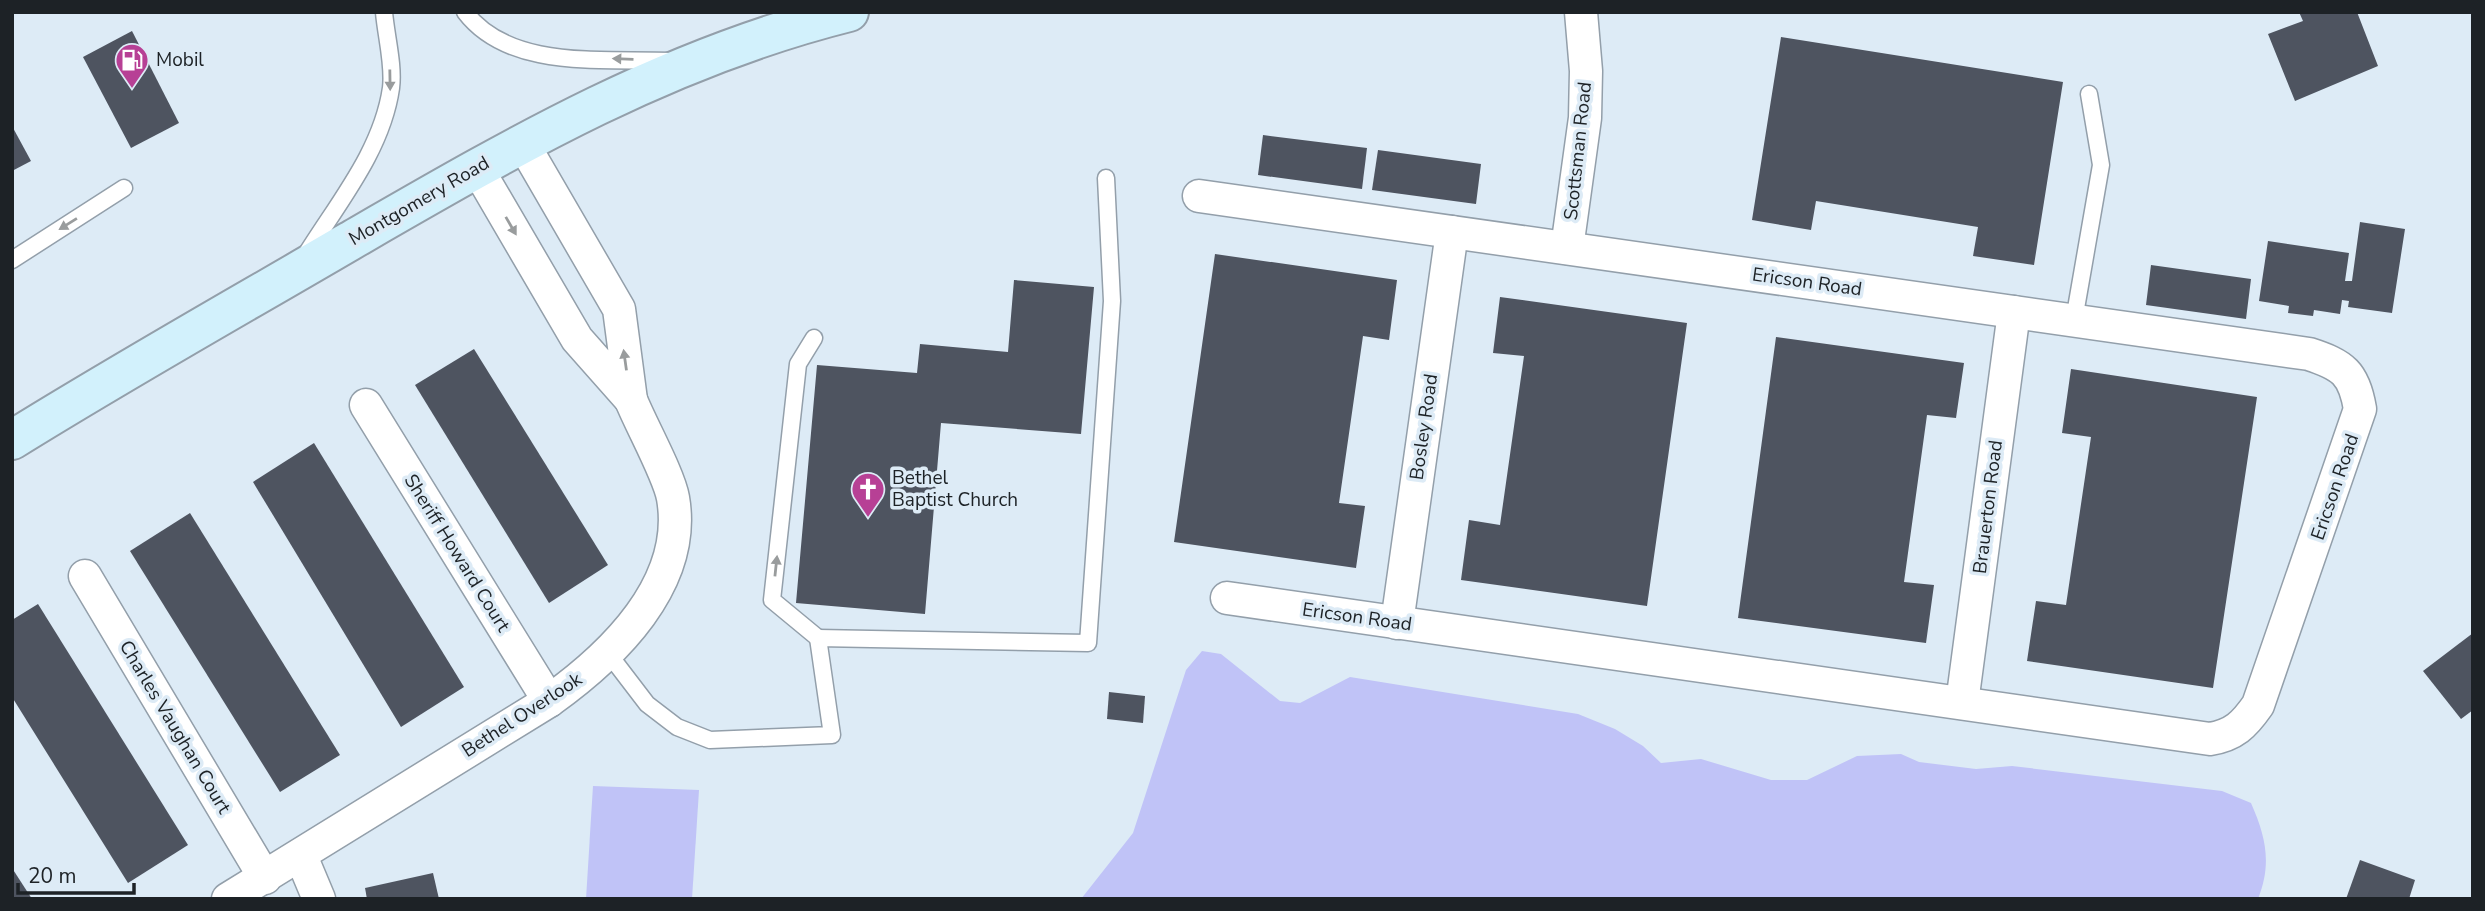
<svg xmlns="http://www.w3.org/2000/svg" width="2485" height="911" viewBox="0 0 2485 911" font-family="'Nunito Sans',sans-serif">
<rect width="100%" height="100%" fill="#ddebf6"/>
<g fill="#c0c3f7">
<path d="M1202,651L1221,654L1280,701L1300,703L1350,677L1578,714L1615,729L1643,746L1661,763L1701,759L1771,780H1807L1857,756L1901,754L1919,762L1976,769L2012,766L2222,791L2251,803C2266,837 2272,864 2258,899H1081L1133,833L1186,670Z"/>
<polygon points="593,786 699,790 692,899 586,899"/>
</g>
<g fill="#4e5460">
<polygon points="2299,12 2357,12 2378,66 2295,101 2268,34 2303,21"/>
<polygon points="132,31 179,123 131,148 83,57"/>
<polygon points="1781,37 2063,82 2034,265 1973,256 1978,227 1816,201 1811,230 1752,220"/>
<polygon points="12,126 31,161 12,171"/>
<polygon points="1263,135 1367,148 1362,189 1258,175"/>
<polygon points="1378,150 1481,164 1476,204 1372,190"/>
<polygon points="2360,222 2405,229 2392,313 2348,307 2349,301 2342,300 2340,314 2314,310 2313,316 2288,313 2289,306 2259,301 2268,241 2349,253 2345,281 2352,281"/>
<polygon points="1215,254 1397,280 1389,340 1363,336 1339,503 1365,506 1356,568 1174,542"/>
<polygon points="2151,265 2251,279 2246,319 2146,305"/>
<polygon points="1014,280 1094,287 1081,434 941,423 925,614 796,603 817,365 917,373 920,344 1008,352"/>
<polygon points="1500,297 1687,323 1647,606 1461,580 1469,520 1500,525 1524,356 1493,353"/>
<polygon points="1776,337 1964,363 1956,418 1927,415 1904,582 1934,585 1926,643 1738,618"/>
<polygon points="474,349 608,565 549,603 415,385"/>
<polygon points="2071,369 2257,397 2213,688 2027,661 2036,601 2066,605 2091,437 2062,433"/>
<polygon points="314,443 464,687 401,727 253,482"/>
<polygon points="190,513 340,755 280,792 130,551"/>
<polygon points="38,604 188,845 128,883 12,697 12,620"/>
<polygon points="2473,633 2473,710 2461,719 2423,671"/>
<polygon points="1109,692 1145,696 1143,723 1107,719"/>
<polygon points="2360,860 2415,880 2409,899 2346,899"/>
<polygon points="12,868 32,899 12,899"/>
<polygon points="433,873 439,899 367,899 365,888"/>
</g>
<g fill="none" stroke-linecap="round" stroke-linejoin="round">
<defs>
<g id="lane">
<path d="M465,12C510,71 604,58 672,61"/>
<path d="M305,256C337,204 382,151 391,88C394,65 386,36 384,12"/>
<polyline points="12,260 124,188"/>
<polyline points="2074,320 2101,165 2089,94"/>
<polyline points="814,338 798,364 772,600 818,638"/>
<polyline points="608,653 647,704 677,727 710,740 832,735 818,638 1088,643 1112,301 1106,178"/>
</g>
<g id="street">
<polyline points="477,168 577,339 631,400 619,309 522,142"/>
<path d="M1199,196L2309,354C2343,365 2354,373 2360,409L2258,705C2244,725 2234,735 2210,739L1227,598"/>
<polyline points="1567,248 1585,118 1586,71 1581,12"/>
<polyline points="366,405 549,701"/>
<polyline points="85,576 265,878"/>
<polyline points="1397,623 1452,232"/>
<polyline points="1962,703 2014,312"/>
<polyline points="301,856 319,899"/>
<path d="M228,899L549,701C612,656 688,584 673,498C669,475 641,425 631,400"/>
</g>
<path id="secondary" d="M12,440C123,371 237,307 350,241C513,147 665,58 849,12"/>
</defs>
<use href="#lane" stroke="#939faa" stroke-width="19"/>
<use href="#street" stroke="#939faa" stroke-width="35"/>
<use href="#secondary" stroke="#939faa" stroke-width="42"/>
<use href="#lane" stroke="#fff" stroke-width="16"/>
<use href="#street" stroke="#fff" stroke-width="32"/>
<use href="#secondary" stroke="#d2f1fc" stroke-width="38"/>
</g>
<defs><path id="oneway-solid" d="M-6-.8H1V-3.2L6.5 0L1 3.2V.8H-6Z" transform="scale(1.75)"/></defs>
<g fill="#999c9d">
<use href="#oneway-solid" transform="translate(623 59) rotate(-178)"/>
<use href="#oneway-solid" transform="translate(390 80) rotate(89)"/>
<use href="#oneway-solid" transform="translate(68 224) rotate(148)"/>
<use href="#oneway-solid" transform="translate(511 226) rotate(60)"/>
<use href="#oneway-solid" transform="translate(625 360) rotate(-98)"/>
<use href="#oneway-solid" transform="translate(776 566) rotate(-84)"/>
</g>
<defs>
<symbol id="fuel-pin" viewBox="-11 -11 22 30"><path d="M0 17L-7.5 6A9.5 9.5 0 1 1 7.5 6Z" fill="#b74095" stroke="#ddebf6"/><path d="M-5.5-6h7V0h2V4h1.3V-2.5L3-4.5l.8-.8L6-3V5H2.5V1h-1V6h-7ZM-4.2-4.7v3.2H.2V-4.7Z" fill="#fff"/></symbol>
<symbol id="church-pin" viewBox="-11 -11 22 30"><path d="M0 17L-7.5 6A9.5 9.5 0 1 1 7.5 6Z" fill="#b74095" stroke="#ddebf6"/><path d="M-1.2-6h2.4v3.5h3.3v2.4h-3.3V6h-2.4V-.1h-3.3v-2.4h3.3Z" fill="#fff"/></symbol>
</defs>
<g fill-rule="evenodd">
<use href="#fuel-pin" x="113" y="41" width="38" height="52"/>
<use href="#church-pin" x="849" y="470" width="38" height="52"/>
</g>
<g text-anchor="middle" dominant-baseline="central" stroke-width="7" stroke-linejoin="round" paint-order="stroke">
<g font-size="19" fill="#1d2226" stroke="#ddebf6" text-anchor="start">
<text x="156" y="60">Mobil</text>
<text x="892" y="478">Bethel<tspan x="892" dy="22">Baptist Church</tspan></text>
</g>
<g font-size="19" fill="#1d2226" stroke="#ddebf6">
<text transform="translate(1578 151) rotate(-84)">Scottsman Road</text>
<text transform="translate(419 201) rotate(-30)">Montgomery Road</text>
<text transform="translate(1807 282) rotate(8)">Ericson Road</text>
<text transform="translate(1424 427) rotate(-82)">Bosley Road</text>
<text transform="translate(2335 487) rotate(-71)">Ericson Road</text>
<text transform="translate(1988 507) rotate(-83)">Brauerton Road</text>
<text transform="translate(457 553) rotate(58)">Sheriff Howard Court</text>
<text transform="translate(1357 617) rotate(8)">Ericson Road</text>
<text transform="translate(522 715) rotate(-33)">Bethel Overlook</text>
<text transform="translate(175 727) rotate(59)">Charles Vaughan Court</text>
</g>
</g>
<rect width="2485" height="911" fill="none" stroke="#1d2226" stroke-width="28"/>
<path d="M18 883v10h116v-10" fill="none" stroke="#1d2226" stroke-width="3.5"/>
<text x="28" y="883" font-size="21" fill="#1d2226" stroke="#ddebf6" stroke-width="5" paint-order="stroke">20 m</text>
</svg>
